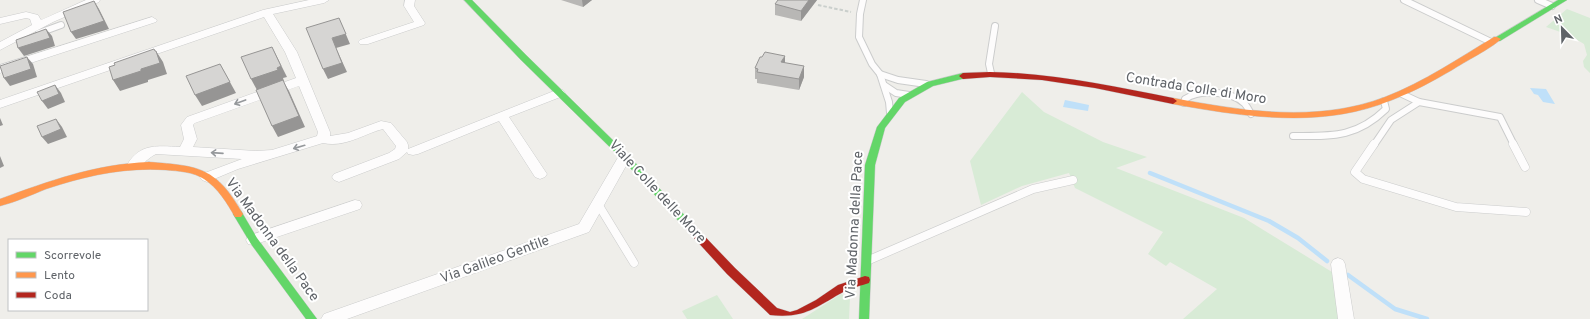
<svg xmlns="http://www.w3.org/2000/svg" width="1590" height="319" viewBox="0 0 1590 319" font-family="Overpass,sans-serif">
<rect width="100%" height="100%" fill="#efeeea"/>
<g fill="#d8ebd6">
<polygon points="1567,9 1590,18 1590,73 1584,67 1583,61 1587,55 1584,44 1569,35 1546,27"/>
<polygon points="1022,92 1044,112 1103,142 1147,157 1116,168 1244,218 1332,272 1339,319 1183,319 1217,289 1170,262 1166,266 1148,254 1163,232 1075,188 1069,173 1022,186 981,205 970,161"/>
<polygon points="841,294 850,298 849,319 802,319"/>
<polygon points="717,295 733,319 687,319 682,311"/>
</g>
<g fill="#bfe0f9">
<polygon points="1530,88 1546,89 1555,104 1543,102 1538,95 1534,94"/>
<polygon points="1065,100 1089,105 1088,111 1063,107"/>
</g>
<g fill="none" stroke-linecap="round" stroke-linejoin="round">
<g stroke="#bfe0f9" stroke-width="4.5">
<polyline points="1150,173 1269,221 1298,238 1327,261"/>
<polyline points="1348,275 1395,309 1427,319"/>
</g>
<defs>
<g id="lane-far1">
<polyline points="863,0 860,14 859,37 872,64 880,74 889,102 890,113"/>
<polyline points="1404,0 1491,42"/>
<polyline points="1538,0 1552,6"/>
<polyline points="39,33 61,25"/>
<polyline points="991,73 989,64 995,26"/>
<polyline points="880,74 898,80 926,84"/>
<polyline points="884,85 896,93 909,95"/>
<polyline points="1402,94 1419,102 1500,117 1514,145"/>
<path d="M1184,103L1185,99C1200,89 1231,91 1244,103C1247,106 1249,110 1251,114"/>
<path d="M1293,136C1332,136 1356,138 1386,109L1384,101"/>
<polyline points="1374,145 1391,120 1419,102"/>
</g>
<g id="lane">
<polyline points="1374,144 1355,172 1363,179 1456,207 1526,212"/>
<polyline points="1513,144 1525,167"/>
<polyline points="598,204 634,263"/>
<polyline points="869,260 1033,189 1073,180"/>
</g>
<g id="street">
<polygon points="86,0 100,0 99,2 53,22 0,50 0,42 32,25 30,19 26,18 0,24 0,18 26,12 38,15 41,20"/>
<path d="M309,0H329L324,3L273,14L297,52L330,132V136L348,133L381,121L391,123L407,142L408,145V149L559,89L563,90L565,93L563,96L509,117L547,174L545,177L540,179L535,177L499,121L418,154L413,155L408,154L407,152L399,159L339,182L334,180L332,177L334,174L389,153L395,149L396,146L383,129C363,134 345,148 323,143L238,169L207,182L202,180L200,177L202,174L242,159L156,154C145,159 140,171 129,168L127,165C140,143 157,146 180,147L184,139L181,125L187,117L296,78L285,52L264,17L0,108V100L263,10ZM299,86L318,132L317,136L272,150L256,151L193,147L197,139L193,125L195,123Z"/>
<polygon points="405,0 415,0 414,6 425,23 424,25 368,44 360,44 358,42 360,40 414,22 404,6"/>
<polygon points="152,17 157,20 156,22 0,73 0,65"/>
<polygon points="625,153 630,154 631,157 589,232 347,319 321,319 324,314 579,224 620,154"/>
<polygon points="355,200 360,201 362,205 360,209 253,245 248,244 246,240 248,236"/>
<polygon points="1338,258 1343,260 1345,264 1354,319 1338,319 1331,264 1333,260"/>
</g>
<g id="fast">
<polygon points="464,0 472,0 526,55 628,155 690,221 692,224 690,227 684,227 622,159 520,59"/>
<polygon points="1558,0 1567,0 1500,41 1497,41 1493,39"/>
<polygon points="963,73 966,74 967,76 966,78 933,86 905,102 885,128 875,165 869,319 859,319 865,165 877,127 899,98 927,82"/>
<polygon points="238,210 241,211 257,238 317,319 306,319 251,244 233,214 235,211"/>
</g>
<g id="slow">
<path d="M1494,37H1497L1501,39C1492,48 1464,62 1452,70C1433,81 1413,92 1392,100C1322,129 1245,117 1173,104L1169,101L1173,98C1243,111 1317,123 1385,97C1424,82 1459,58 1494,37Z"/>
<path d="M149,162C200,166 216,167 243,214L241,217H235C227,203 218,188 204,179C194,172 178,171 166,170C124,167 85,176 46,189C31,195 16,202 0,206V199C49,181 96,164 149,162Z"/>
</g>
<g id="jam">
<path d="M990,72C1052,73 1112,86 1173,98L1177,101L1173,104L1095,88L1042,80L990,77L963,79L959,76L963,73Z"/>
<path d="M687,220L690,221L735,268L777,308L790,312L797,310L816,300L838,285L865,276L869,277L870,280L869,283C861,286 852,287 845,291C817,306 806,319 770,315L727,274L684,227L682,224L684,221Z"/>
</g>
</defs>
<use href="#lane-far1" stroke="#cbcccc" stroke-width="8"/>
<use href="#lane" stroke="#cbcccc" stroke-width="9"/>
<use href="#street" stroke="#cbcccc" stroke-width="1"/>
<use href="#fast" stroke="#cacacb" stroke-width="1"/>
<use href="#slow" stroke="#cacacb" stroke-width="1"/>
<use href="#jam" stroke="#cacacb" stroke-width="1"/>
<polyline stroke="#cacfcc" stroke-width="2" stroke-dasharray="3.5 2" stroke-linecap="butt" points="818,5 851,12"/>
<use href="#lane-far1" stroke="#fdfcfc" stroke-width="6"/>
<use href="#lane" stroke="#fdfcfc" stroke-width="8"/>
<use href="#street" fill="#fdfcfc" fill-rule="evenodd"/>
<use href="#fast" fill="#63d668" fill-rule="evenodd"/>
<use href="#slow" fill="#ff974d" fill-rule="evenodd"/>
<use href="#jam" fill="#b3261e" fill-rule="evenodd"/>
</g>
<g fill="#b8b7b5">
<polygon points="561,0 592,0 583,7"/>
<polygon points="817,0 801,21 775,15 775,4"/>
<polygon points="785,63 804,66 804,77 799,90 757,83 757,79 755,79 755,68"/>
</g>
<g fill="#969594">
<polygon points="582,0 592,0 583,7"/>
<polygon points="809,0 817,0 801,21 801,11"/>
<polygon points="94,1 99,9 109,29 76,39 71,32"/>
<polygon points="339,18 350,44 336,48 347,72 328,79 323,69"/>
<polygon points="46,29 52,36 55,46 24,56 18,48"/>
<polygon points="272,47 287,77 283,78 284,81 283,81 289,91 305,127 278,137 272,126 257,90 251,79"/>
<polygon points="154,49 157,54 156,51 163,62 167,74 148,80 148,82 120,91 113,80 155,51"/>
<polygon points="785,56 785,66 781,62"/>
<polygon points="27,57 33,64 37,77 10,86 4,78"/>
<polygon points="220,64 236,93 202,106 195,95"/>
<polygon points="804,66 804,77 799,90 799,79"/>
<polygon points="55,85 61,93 65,102 48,109 42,101"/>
<polygon points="0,118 3,125 0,126"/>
<polygon points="56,119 62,127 67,137 48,144 42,137"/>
<polygon points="0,156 4,166 0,168"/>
</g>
<g fill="#d6d5d3" stroke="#969594">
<polygon points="778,0 809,0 801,11 775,4"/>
<polygon points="94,1 104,21 71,32 63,12"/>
<polygon points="339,18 346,34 332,38 342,63 323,69 306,28"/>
<polygon points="46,29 50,38 18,48 16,40"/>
<polygon points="272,47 281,66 277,68 278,70 251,79 241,57"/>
<polygon points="154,49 155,51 156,51 160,63 141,69 141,71 113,80 109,67 115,65 114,63"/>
<polygon points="765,52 785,56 781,62 804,66 799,79 757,72 758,69 755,68 760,57 762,57"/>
<polygon points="27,57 31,69 4,78 0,66"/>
<polygon points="220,64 230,82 195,95 186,76"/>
<polygon points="283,80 299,116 272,126 256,90"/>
<polygon points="55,85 59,94 42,101 37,92"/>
<polygon points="56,119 61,129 42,137 37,126"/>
</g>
<defs><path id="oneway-shaft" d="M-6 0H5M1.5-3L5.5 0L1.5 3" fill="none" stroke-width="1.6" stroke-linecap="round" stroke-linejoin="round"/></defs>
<g stroke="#96999c">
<use href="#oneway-shaft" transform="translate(240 102) rotate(160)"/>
<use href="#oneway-shaft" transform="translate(299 147) rotate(164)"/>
<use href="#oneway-shaft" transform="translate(217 153) rotate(-176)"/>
</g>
<g text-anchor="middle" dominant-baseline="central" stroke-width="4" stroke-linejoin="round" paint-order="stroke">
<g font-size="14" fill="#5f6368" stroke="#fff">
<text transform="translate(1196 89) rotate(9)">Contrada Colle di Moro</text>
<text transform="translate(657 192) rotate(47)">Viale Colle delle More</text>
<text transform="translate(855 225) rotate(-87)">Via Madonna della Pace</text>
<text transform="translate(272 240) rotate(54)">Via Madonna della Pace</text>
<text transform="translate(495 260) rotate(-20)">Via Galileo Gentile</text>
</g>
</g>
<rect x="8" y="239" width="140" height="72" fill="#ffffff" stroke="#bfc1c3"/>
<rect x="16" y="252" width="20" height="6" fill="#63d668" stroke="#bfc1c3"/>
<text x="44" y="259" font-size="12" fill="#5f6368">Scorrevole</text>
<rect x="16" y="272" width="20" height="6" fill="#ff974d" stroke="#bfc1c3"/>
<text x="44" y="279" font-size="12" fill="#5f6368">Lento</text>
<rect x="16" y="292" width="20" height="6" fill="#b3261e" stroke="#bfc1c3"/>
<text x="44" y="299" font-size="12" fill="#5f6368">Coda</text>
<g transform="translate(1562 28) rotate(337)" stroke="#ffffff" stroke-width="3" paint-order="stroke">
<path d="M0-3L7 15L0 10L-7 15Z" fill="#5f6368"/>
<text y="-6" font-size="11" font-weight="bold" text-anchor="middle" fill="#5f6368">N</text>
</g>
</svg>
